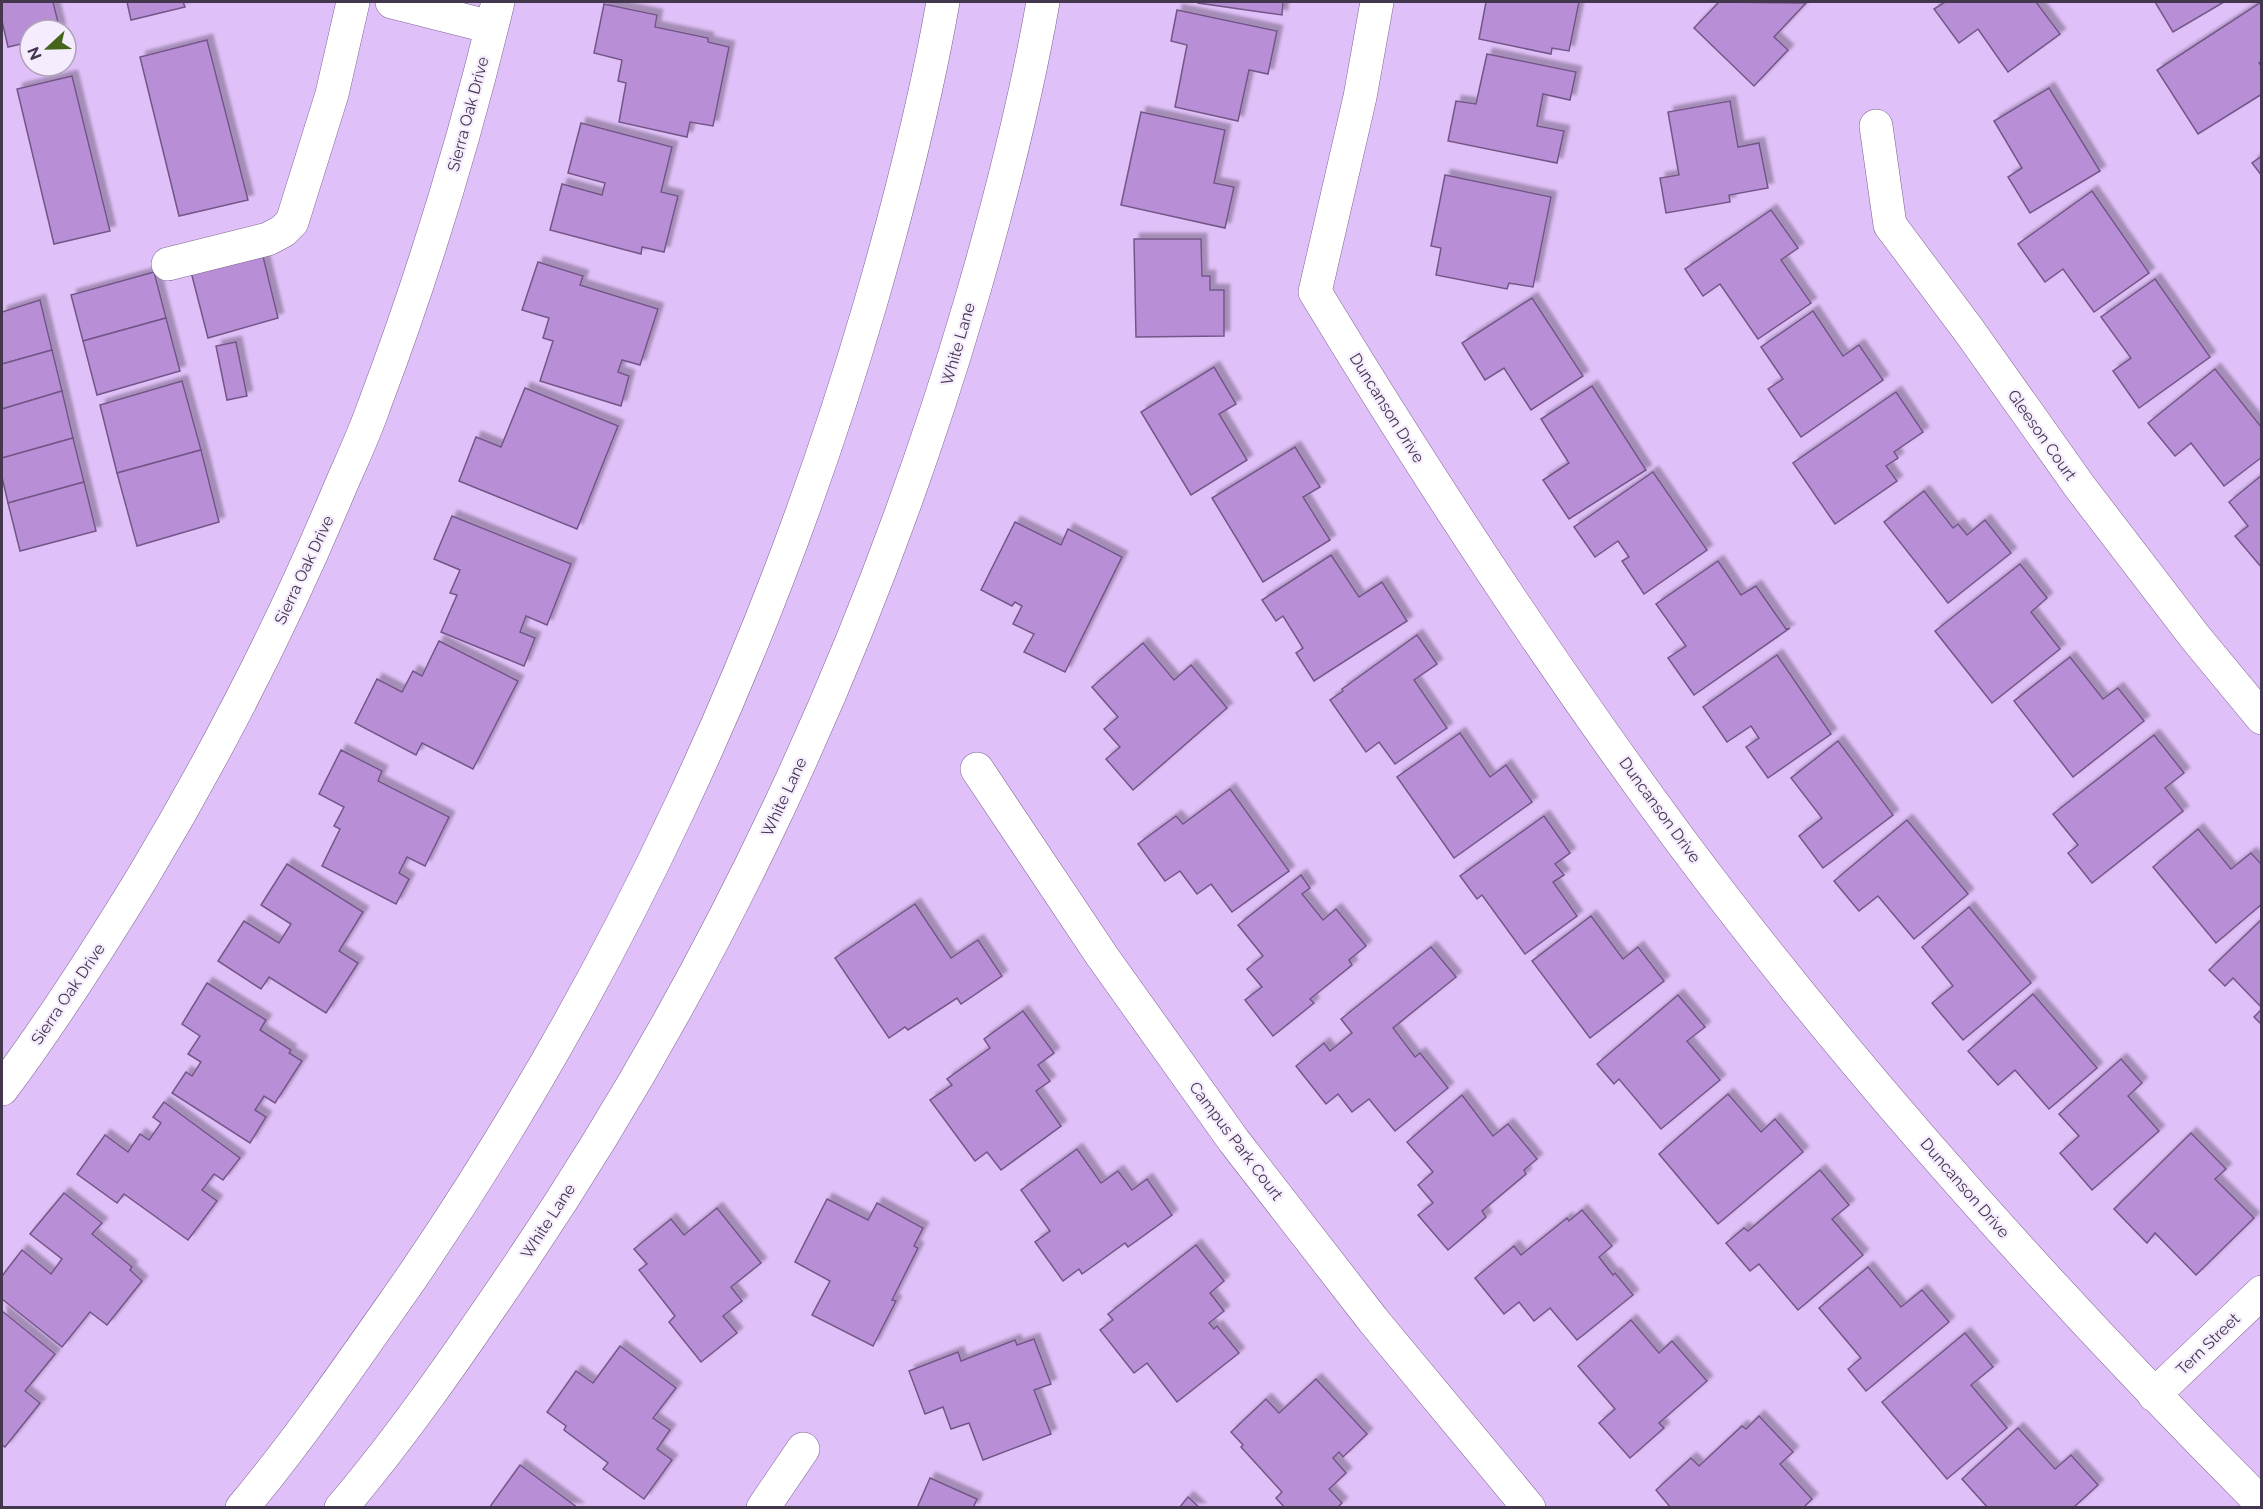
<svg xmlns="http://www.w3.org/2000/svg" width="2263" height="1509" viewBox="0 0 2263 1509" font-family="Raleway,sans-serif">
<defs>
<filter id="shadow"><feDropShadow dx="5.5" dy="-5.5" stdDeviation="1.5" flood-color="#0004"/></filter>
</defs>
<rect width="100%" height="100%" fill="#e0c0f8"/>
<g fill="#b88fd6" stroke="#735788" stroke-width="1.5" filter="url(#shadow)">
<polygon points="2,2 53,2 60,30 30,30 30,42 8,47 2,21"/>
<polygon points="127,2 183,2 185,7 131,20"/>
<polygon points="1198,2 1283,2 1282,15 1198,3"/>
<polygon points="1486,2 1579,2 1569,51 1552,48 1551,54 1479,39"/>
<polygon points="1719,2 1806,3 1774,37 1788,50 1754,86 1694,28"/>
<polygon points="1945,2 2036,2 2060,34 2008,72 1978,29 1959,43 1934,9"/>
<polygon points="2155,2 2224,2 2173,32"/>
<polygon points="2261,2 2262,61 2259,63 2262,67 2262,94 2198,134 2157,70"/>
<polygon points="604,4 657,15 655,27 708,38 708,42 729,47 713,126 690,122 687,137 619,122 626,83 618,81 622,60 594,53"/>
<polygon points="1177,10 1277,31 1268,74 1249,70 1238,121 1175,107 1187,45 1171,41"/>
<polygon points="207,40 248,200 179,216 140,57"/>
<polygon points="1487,54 1576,72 1570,100 1543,94 1537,126 1564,131 1557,163 1448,141 1456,101 1476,104"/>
<polygon points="72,76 110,231 54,244 17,89"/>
<polygon points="2049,88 2100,171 2030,213 2008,177 2022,168 1994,121"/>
<polygon points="1730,101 1738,147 1759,143 1768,188 1729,195 1730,202 1666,213 1660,178 1679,175 1668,112"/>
<polygon points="1141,112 1225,130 1214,183 1234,187 1225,228 1121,205"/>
<polygon points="581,123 672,147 661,192 678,196 664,252 642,247 641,254 550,230 562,184 602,195 605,183 568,173"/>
<polygon points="2262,156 2262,176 2252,163"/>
<polygon points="1445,175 1551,197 1533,287 1509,283 1507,289 1436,275 1441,248 1431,246"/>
<polygon points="2092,191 2149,273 2094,312 2063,269 2045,282 2018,244"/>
<polygon points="1771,210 1798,248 1781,260 1811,303 1758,339 1720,284 1703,296 1685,269"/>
<polygon points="1134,239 1201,239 1202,276 1210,276 1210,290 1224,290 1224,336 1136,337"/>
<polygon points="261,248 278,318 208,338 190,268"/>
<polygon points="538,262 583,276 580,285 658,309 640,365 622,360 618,372 629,376 621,406 540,381 553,341 543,338 549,318 522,310"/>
<polygon points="154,272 166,318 83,341 71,295"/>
<polygon points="2155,279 2210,357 2139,408 2113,371 2131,358 2101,317"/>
<polygon points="1532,298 1583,376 1531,410 1504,368 1485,380 1462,343"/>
<polygon points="40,300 52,350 2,364 2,312"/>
<polygon points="1813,311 1843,356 1859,345 1883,380 1801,437 1768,389 1783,379 1761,347"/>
<polygon points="166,318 180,371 97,395 83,341"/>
<polygon points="236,342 247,396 227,400 216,346"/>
<polygon points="52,350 62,391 2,409 2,364"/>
<polygon points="1214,367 1236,404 1219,414 1247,460 1191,495 1141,412"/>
<polygon points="2215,369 2262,428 2262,457 2224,486 2191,443 2175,456 2148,423"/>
<polygon points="182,381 201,450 117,473 100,405"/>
<polygon points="1592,386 1646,470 1569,519 1543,480 1569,463 1541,419"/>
<polygon points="525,388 618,426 577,529 459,481 476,437 501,447"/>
<polygon points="62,391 73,438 2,458 2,409"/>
<polygon points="1896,392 1923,432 1894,452 1898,458 1886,466 1897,481 1835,524 1793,463"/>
<polygon points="73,438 84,482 8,503 2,477 2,458"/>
<polygon points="1295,447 1320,487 1303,497 1330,540 1263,582 1212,498"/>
<polygon points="201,450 219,522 137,546 117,473"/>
<polygon points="1653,472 1707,550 1644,594 1622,561 1629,557 1618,541 1595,557 1574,527"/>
<polygon points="2262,475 2262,568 2235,536 2248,526 2229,502"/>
<polygon points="84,482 96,531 20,551 8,503"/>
<polygon points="1924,491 1953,528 1958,524 1967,535 1985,520 2011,553 1948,603 1884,522"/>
<polygon points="452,516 571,564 547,625 526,616 520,632 535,638 524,666 441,632 457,595 450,593 460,570 434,559"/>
<polygon points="1015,522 1061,545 1068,529 1122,557 1065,672 1024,652 1034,634 1013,624 1022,606 1015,602 1012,606 981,590"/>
<polygon points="1331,555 1359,597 1382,582 1407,621 1314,681 1296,653 1303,648 1283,616 1276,621 1262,600"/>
<polygon points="1718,561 1741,595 1756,586 1786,629 1790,628 1694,695 1668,658 1686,646 1656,604"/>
<polygon points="2020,564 2047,598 2031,612 2060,649 1992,703 1935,631"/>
<polygon points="1417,635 1437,664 1414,680 1447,728 1395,764 1379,742 1366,752 1330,700 1343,691 1342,689"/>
<polygon points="439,641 518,681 473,769 422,743 416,755 355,723 377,679 402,692 413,671 422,676"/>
<polygon points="1143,643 1174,680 1191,665 1227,708 1133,790 1106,759 1120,747 1104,729 1118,717 1092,687"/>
<polygon points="1777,655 1831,734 1768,778 1746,747 1759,738 1751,726 1727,742 1703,707"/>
<polygon points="2070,657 2103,699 2118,688 2144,721 2073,777 2014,701"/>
<polygon points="1460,733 1490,777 1506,765 1532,802 1454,858 1397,777"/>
<polygon points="2154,735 2184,773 2165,788 2183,811 2092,883 2068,853 2078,845 2053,814"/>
<polygon points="1838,741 1893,815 1823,868 1799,836 1822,818 1791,778"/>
<polygon points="341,750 382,771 378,781 449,817 425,866 407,857 399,873 409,879 396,904 322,866 340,829 334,826 344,807 319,794"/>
<polygon points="1230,789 1289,871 1232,912 1211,884 1197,894 1180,871 1165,881 1138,844 1176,816 1183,824"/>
<polygon points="1544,816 1570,853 1555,864 1564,875 1553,882 1577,916 1525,954 1482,895 1477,899 1460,876"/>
<polygon points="1907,820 1968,894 1914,939 1878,896 1859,911 1834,881"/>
<polygon points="2198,829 2231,869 2251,853 2262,865 2262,904 2216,943 2153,867"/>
<polygon points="287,864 363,912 339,951 358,963 326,1013 269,977 261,989 218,961 244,921 279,943 291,924 261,905"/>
<polygon points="1301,875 1310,888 1302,894 1323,920 1336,909 1366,946 1349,960 1352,965 1310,999 1314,1003 1273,1036 1245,1000 1262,987 1247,969 1263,956 1238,925"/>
<polygon points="915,904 951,958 978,940 1002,976 961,1004 957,998 908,1030 905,1027 889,1038 835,958"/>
<polygon points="1969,907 2031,983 1963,1040 1932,1003 1953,986 1922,947"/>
<polygon points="1591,916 1623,959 1638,947 1664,981 1590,1038 1532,961"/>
<polygon points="2262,919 2262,1008 2233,978 2225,986 2209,970"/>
<polygon points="1431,947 1456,977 1393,1028 1415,1057 1420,1053 1448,1088 1395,1131 1369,1099 1352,1112 1338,1094 1326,1104 1296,1066 1324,1043 1330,1051 1352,1033 1341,1019"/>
<polygon points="207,983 266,1020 260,1030 291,1050 289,1053 302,1061 275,1103 264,1096 255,1110 266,1117 250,1143 172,1093 186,1072 192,1076 201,1062 188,1054 200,1036 182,1024"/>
<polygon points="2033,994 2097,1068 2049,1109 2015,1070 1998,1085 1968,1051"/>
<polygon points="1678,995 1705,1027 1687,1041 1720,1080 1661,1129 1619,1079 1614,1084 1597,1064"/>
<polygon points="2262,1009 2262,1025 2254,1017"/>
<polygon points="1023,1011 1054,1053 1038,1065 1050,1081 1036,1091 1061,1126 1001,1170 987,1152 975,1161 930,1100 952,1085 947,1079 990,1048 984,1039"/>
<polygon points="2121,1059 2142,1083 2128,1096 2159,1131 2092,1190 2060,1153 2079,1136 2059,1114"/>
<polygon points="1728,1094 1761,1132 1775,1119 1803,1152 1718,1224 1659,1154"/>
<polygon points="1462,1095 1493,1136 1508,1124 1537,1159 1524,1170 1526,1174 1482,1211 1486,1217 1448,1250 1418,1215 1433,1203 1418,1185 1433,1172 1407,1142"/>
<polygon points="164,1102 240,1158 223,1180 214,1174 202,1190 217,1201 188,1240 124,1194 117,1203 77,1174 105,1135 128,1152 140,1134 149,1140 161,1123 153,1117"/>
<polygon points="2191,1133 2226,1169 2215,1179 2254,1218 2196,1275 2155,1233 2147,1243 2114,1209"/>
<polygon points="1077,1149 1101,1183 1118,1171 1132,1190 1147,1179 1172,1215 1128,1247 1125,1243 1082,1274 1079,1269 1063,1281 1035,1242 1050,1231 1021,1190"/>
<polygon points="1820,1170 1849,1205 1832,1219 1863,1255 1798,1310 1759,1264 1750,1271 1726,1243 1744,1228 1748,1231"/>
<polygon points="64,1193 102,1223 92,1234 132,1267 130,1270 142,1281 107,1325 90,1312 62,1347 2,1299 2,1276 22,1250 51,1274 62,1259 30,1234"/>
<polygon points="827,1199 868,1220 877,1203 923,1228 914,1246 918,1248 892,1300 896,1301 873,1346 812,1315 830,1281 795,1262"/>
<polygon points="717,1208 761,1263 731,1287 742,1301 723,1316 737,1333 701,1362 669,1322 675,1316 639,1270 647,1264 634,1249 671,1219 684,1235"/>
<polygon points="1582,1210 1612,1246 1599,1257 1613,1275 1615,1273 1633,1295 1577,1340 1550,1308 1534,1321 1519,1302 1504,1314 1475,1278 1514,1246 1521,1255 1567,1218 1569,1221"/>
<polygon points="1196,1245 1224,1281 1210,1293 1224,1311 1209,1323 1214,1329 1217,1326 1239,1353 1177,1402 1147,1363 1134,1373 1100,1330 1113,1320 1108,1314"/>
<polygon points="1868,1267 1901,1307 1922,1290 1949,1322 1866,1391 1848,1369 1861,1358 1819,1308"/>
<polygon points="2,1311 55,1354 25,1391 40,1403 5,1447 2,1445"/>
<polygon points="1631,1320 1659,1353 1672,1341 1707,1381 1659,1423 1664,1428 1630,1458 1599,1423 1615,1409 1578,1366"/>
<polygon points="1965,1333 1993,1367 1971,1385 2007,1428 1947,1479 1882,1402"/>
<polygon points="1034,1339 1051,1384 1034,1390 1051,1434 983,1460 969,1423 951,1429 943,1407 925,1414 909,1371 958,1352 961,1361 1015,1340 1017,1345"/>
<polygon points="620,1346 676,1388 653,1418 670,1430 657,1449 672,1460 644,1499 603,1469 608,1463 564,1430 566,1426 547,1412 576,1371 593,1383"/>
<polygon points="1316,1379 1367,1434 1343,1457 1339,1452 1333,1458 1346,1473 1329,1489 1342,1503 1337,1508 1285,1508 1276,1498 1282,1492 1241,1447 1243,1445 1231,1432 1266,1399 1279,1413"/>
<polygon points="1759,1416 1793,1452 1780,1464 1812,1499 1803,1508 1671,1508 1656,1490 1691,1458 1699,1466 1742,1426 1746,1429"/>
<polygon points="2018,1428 2055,1469 2071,1455 2098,1485 2073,1508 1988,1508 1962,1479"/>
<polygon points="520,1465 578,1508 489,1508"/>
<polygon points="930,1478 977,1499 973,1508 917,1508"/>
<polygon points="1188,1497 1200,1508 1179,1508"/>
</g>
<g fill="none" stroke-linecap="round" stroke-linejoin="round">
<defs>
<g id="minor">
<polyline points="392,2 491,27"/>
<path d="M1377,2L1360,97L1315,292C1429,480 1549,663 1680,840C1856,1076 2054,1295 2262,1504"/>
<polyline points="1876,126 1890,225 1970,332 2080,487 2195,637 2262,718"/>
<polyline points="168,264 268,239 283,231 292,222 332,94 353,2"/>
<polyline points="977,769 1102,956 1234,1141 1373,1320 1529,1508"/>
<path d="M2,1089C52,1022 98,950 142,878C217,753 283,624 339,490C351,462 364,435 374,406C424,274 465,139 498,2"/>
<polyline points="2154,1395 2262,1292"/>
<polyline points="763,1508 803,1449"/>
</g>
<g id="major">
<path d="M242,1508C302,1436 358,1354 412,1277C615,979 769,650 870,305C899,205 925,104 943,2"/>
<path d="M341,1508C403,1435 458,1355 511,1277C714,979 868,650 970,304C999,205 1025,104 1043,2"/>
</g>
</defs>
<use href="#minor" stroke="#7e6293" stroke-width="34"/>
<use href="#major" stroke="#7e6293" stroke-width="34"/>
<use href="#minor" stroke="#fff" stroke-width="33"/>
<use href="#major" stroke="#fff" stroke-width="33"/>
</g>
<g text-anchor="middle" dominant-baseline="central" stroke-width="4.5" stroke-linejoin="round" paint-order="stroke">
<g font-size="16" fill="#43374d" stroke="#f5ecfd">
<text transform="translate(468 114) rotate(-75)">Sierra Oak Drive</text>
<text transform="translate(958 344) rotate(-74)">White Lane</text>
<text transform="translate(1387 408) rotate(58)">Duncanson Drive</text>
<text transform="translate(2042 435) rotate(55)">Gleeson Court</text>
<text transform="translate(304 570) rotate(-65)">Sierra Oak Drive</text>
<text transform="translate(784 797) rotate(-65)">White Lane</text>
<text transform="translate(1660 810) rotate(54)">Duncanson Drive</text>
<text transform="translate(68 994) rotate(-56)">Sierra Oak Drive</text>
<text transform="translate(1236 1141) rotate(53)">Campus Park Court</text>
<text transform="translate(1965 1188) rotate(49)">Duncanson Drive</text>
<text transform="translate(548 1221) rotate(-57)">White Lane</text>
<text transform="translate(2208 1344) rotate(-44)">Tern Street</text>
</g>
</g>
<rect width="2263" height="1509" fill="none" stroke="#43374d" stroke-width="6"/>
<g transform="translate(48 48) rotate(248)"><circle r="28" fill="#f5ecfd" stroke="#aea4b7" stroke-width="1.5"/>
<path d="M0-4.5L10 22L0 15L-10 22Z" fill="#44651b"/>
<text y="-9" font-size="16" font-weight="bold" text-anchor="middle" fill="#43374d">N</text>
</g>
</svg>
